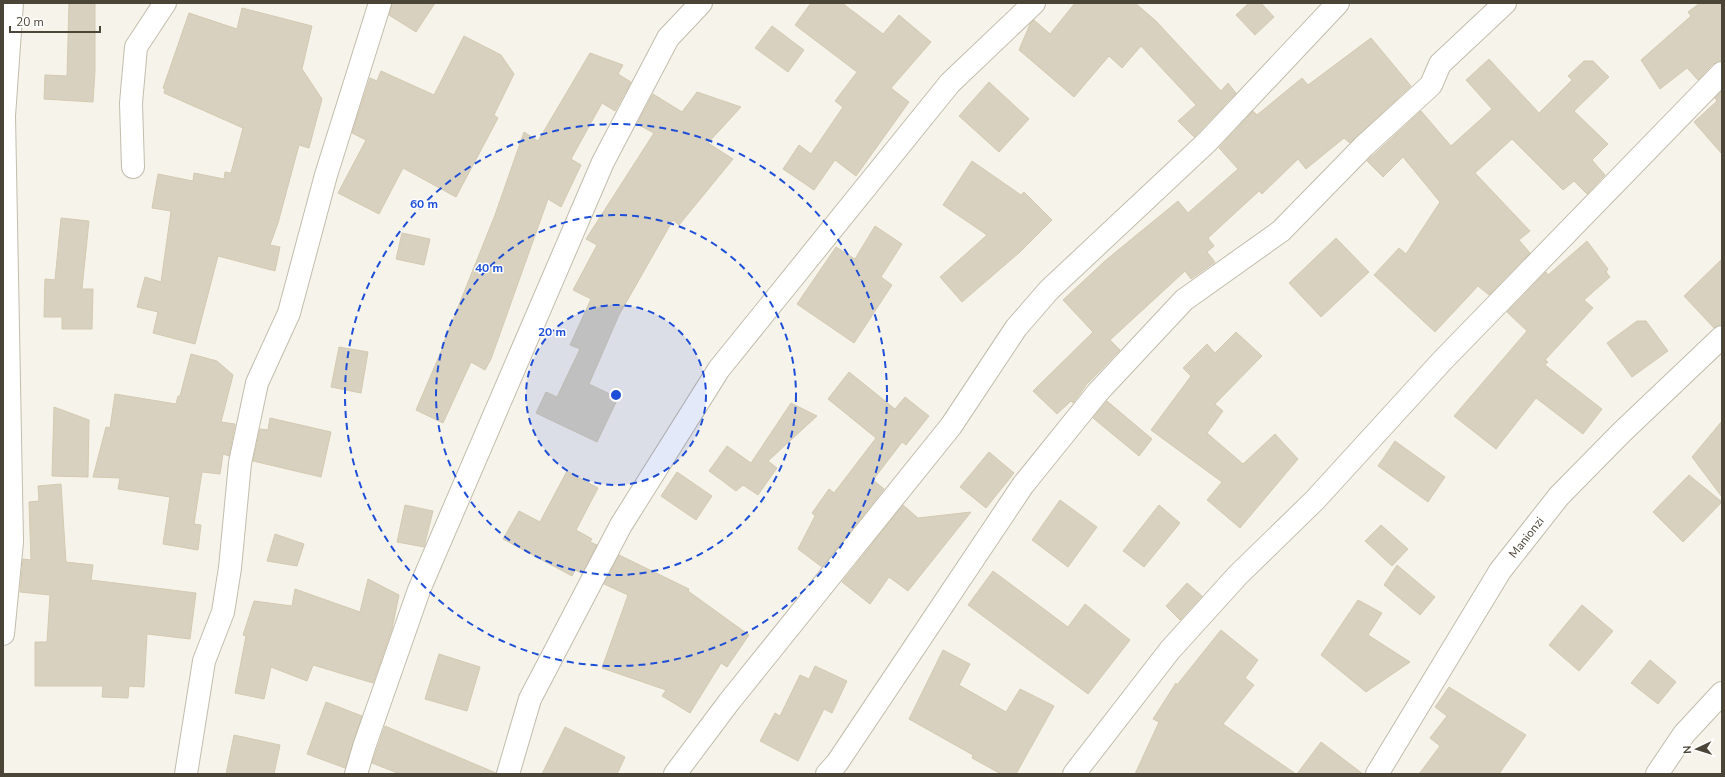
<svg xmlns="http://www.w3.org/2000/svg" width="1725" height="777" viewBox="0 0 1725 777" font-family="'Nunito Sans',sans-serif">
<rect width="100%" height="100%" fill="#f6f3ea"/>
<g fill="#d8d1bf" stroke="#d4cab1">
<polygon points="69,3 95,3 95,71 93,102 44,99 45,75 67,76"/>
<polygon points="392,3 435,3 416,32 389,15"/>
<polygon points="811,3 842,3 883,34 899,15 931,42 891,88 909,102 856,176 835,160 814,190 783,169 799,145 811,154 843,107 835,101 857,72 795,25"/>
<polygon points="1075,3 1135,3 1156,21 1221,91 1228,83 1236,93 1194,137 1178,121 1196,105 1141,46 1122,68 1109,56 1074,97 1019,50 1030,24 1034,20 1050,34"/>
<polygon points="1249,3 1261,3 1274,17 1255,35 1236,15"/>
<polygon points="1700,3 1722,3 1722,61 1713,64 1698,80 1687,68 1660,89 1641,60 1691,16 1688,12"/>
<polygon points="242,8 312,26 302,69 322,99 309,148 299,145 278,223 270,245 280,247 275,271 218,256 195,344 153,333 158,312 137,307 145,277 161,282 171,211 152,208 158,174 193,181 194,173 224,179 225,172 231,173 243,128 164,93 165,89 163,88 189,13 237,29"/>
<polygon points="772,26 804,50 788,72 755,48"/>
<polygon points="464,36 501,55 514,74 494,115 498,118 456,197 403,168 379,214 338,193 366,140 352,133 370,78 377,81 381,71 434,95"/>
<polygon points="1371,38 1411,86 1350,143 1344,138 1306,169 1298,159 1262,194 1259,191 1208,238 1214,246 1207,252 1215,262 1191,279 1185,271 1110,340 1120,350 1087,384 1073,403 1071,401 1057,414 1033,391 1093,332 1063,300 1106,260 1178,201 1188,213 1238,169 1219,148 1253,111 1257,115 1302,78 1308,85"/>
<polygon points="590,53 623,65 618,74 631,82 615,111 602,103 571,159 581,165 561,207 548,199 491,359 485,370 471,362 443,423 416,410 443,347 442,347 495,215 524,132 538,141"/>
<polygon points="1489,59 1539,113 1572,80 1568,76 1584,61 1593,61 1609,77 1574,111 1608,144 1592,160 1605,175 1587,194 1574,181 1563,190 1512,139 1475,173 1530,231 1519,240 1530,253 1489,295 1478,286 1435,332 1374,275 1399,248 1406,254 1440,202 1403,157 1383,177 1367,161 1421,111 1451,146 1492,109 1466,80"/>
<polygon points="989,82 1029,119 999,152 959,116"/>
<polygon points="1722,91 1722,154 1694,122 1717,101 1715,98"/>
<polygon points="697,92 741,107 708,143 733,159 679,225 673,220 619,315 589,384 618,398 597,442 536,413 546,392 557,397 580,349 570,345 591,299 573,290 597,245 586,239 654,133 637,124 653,94 682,112"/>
<polygon points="972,161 1021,195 1024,192 1052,220 1020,252 962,302 940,277 987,235 943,205"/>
<polygon points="61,218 89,221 82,289 93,289 92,329 62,329 62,317 44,317 45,279 55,280"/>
<polygon points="875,226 902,244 881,277 892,285 854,343 797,304 836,247 855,259"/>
<polygon points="402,233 430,239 424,265 396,259"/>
<polygon points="1336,238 1369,272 1321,317 1289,283"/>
<polygon points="1587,241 1608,269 1606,272 1610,277 1584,300 1593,308 1545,360 1548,362 1545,365 1602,409 1583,434 1536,398 1496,449 1454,416 1527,331 1507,312 1546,272 1548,275"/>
<polygon points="1722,259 1722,325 1714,328 1684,296"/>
<polygon points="1637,321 1646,321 1668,351 1632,377 1607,343"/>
<polygon points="1236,332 1262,356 1215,404 1223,411 1207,433 1243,464 1275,434 1298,459 1240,528 1207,500 1222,482 1151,430 1191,376 1183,368 1207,344 1215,353"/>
<polygon points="339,347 368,352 361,393 331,387"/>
<polygon points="191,354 217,361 233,375 221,422 235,424 229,456 223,454 220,474 202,472 194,524 201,525 198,550 163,544 170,497 118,489 120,478 93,477 106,427 110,428 115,394 176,404 178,396 180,396"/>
<polygon points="849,372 895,409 905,397 929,416 906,445 902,442 873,480 884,489 822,567 798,549 815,516 812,513 829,489 834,493 876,438 828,399"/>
<polygon points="1107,401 1152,439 1139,456 1093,418"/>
<polygon points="791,403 817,416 768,461 777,468 758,495 743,485 736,491 709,471 727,446 751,463"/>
<polygon points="54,407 89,420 88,477 52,476"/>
<polygon points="270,418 331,432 321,477 253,461 260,429 268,430"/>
<polygon points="1722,421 1722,497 1692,457"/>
<polygon points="1395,441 1445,477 1428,502 1378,466"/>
<polygon points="989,452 1014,473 986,508 960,487"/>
<polygon points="567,471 598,488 576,530 592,539 590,542 597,545 582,573 575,570 572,576 503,539 519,511 540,522"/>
<polygon points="677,472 712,496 696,520 661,496"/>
<polygon points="1689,475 1722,502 1683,542 1653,512"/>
<polygon points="61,484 66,562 93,565 91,580 196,593 190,639 147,634 144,687 129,686 128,698 102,697 103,686 35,686 35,642 47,642 50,595 20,592 23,559 31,560 29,502 39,501 38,486"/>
<polygon points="1060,500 1097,527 1068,567 1032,540"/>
<polygon points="405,505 433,511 424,547 397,542"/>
<polygon points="903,505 918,518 971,512 908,591 889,577 870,604 842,582"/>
<polygon points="1159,505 1180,523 1144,567 1123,551"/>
<polygon points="1381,525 1408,549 1392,566 1365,541"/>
<polygon points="275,534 304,544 297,566 267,561"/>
<polygon points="619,555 689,589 688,591 749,635 727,667 721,663 690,713 662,696 666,690 602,668 628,595 604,584"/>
<polygon points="1397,565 1435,597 1420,615 1384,585"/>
<polygon points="993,571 1068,627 1085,604 1130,640 1088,694 968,605"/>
<polygon points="368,579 399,595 392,629 373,683 313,665 307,681 271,667 264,699 235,693 246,636 243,635 254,601 292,606 295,589 360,612"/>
<polygon points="1187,583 1202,596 1180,620 1166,606"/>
<polygon points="1358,600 1382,613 1368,635 1410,662 1366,692 1321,655"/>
<polygon points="1582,605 1613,631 1579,671 1549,645"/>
<polygon points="1221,630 1258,660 1245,678 1254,685 1223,724 1296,774 1135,774 1159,722 1153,719 1176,683 1177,685"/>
<polygon points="943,650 970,664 959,685 1006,712 1020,689 1054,706 1016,774 1001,774 972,758 973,755 909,719"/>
<polygon points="439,654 480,667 467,711 425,699"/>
<polygon points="1650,660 1676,682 1658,704 1631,683"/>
<polygon points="815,666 847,681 832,713 824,709 798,761 760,741 775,713 780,716 800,675 809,679"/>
<polygon points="1449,687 1526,735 1499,774 1419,774 1440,746 1430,738 1447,716 1435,707"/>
<polygon points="326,702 362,716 345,768 307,754"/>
<polygon points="385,726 496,773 496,774 400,774 372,763"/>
<polygon points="565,727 625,757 617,774 542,774"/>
<polygon points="234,735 280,745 274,774 226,774"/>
<polygon points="1321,742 1363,774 1297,774"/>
</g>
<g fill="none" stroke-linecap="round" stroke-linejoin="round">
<defs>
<g id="minor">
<polyline points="133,167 131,103 136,47 165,3"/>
<polyline points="3,634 12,542 4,116 12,3"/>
<polyline points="186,774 204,661 223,612 230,568 240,463 257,383 289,313 326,175 380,3"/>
<polyline points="356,774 364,747 419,590 603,162 668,38 701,3"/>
<polyline points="508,774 530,699 621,525 719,369 950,83 1034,3"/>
<polyline points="675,774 729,702 951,426 1016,328 1049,290 1207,142 1338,3"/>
<polyline points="827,774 837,763 1023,485 1098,392 1184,300 1281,231 1364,146 1431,85 1440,64 1505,3"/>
<polyline points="1074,774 1170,650 1238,575 1315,500 1442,361 1722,73"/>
<path id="s1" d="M1377,774L1500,571L1559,496L1622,432L1722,337"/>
<polyline points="1657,774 1684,734 1722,693"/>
</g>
</defs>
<use href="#minor" stroke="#c2bdac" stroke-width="24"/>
<use href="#minor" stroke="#fff" stroke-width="22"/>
</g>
<circle cx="616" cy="395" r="90" fill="#1d4ed8" fill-opacity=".12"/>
<g fill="none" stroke="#1d4ed8" stroke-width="2" stroke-dasharray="7 5">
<circle cx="616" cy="395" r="90"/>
<circle cx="616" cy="395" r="180"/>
<circle cx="616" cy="395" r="271"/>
</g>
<g text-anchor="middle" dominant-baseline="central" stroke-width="3" stroke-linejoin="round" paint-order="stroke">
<g font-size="12" fill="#4b4537" stroke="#fff">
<text stroke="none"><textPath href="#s1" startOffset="280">Manionzi</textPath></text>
</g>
</g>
<circle cx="616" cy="395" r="6" fill="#1d4ed8" stroke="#fff" stroke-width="2"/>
<g font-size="12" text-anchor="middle" font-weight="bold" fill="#1d4ed8" stroke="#fff" stroke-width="3" stroke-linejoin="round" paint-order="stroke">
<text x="424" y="208">60 m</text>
<text x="489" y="272">40 m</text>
<text x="552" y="336">20 m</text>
</g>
<rect width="1725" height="777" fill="none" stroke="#4b4537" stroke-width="8"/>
<g transform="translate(1697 749) rotate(266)" stroke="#ffffff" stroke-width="3" paint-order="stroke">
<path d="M0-3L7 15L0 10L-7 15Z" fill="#4b4537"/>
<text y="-6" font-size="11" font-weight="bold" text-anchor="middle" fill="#4b4537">N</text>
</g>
<path d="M10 26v6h90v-6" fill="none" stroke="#4b4537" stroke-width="2"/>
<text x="16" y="26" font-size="12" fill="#4b4537" stroke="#ffffff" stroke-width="3" paint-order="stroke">20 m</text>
</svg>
